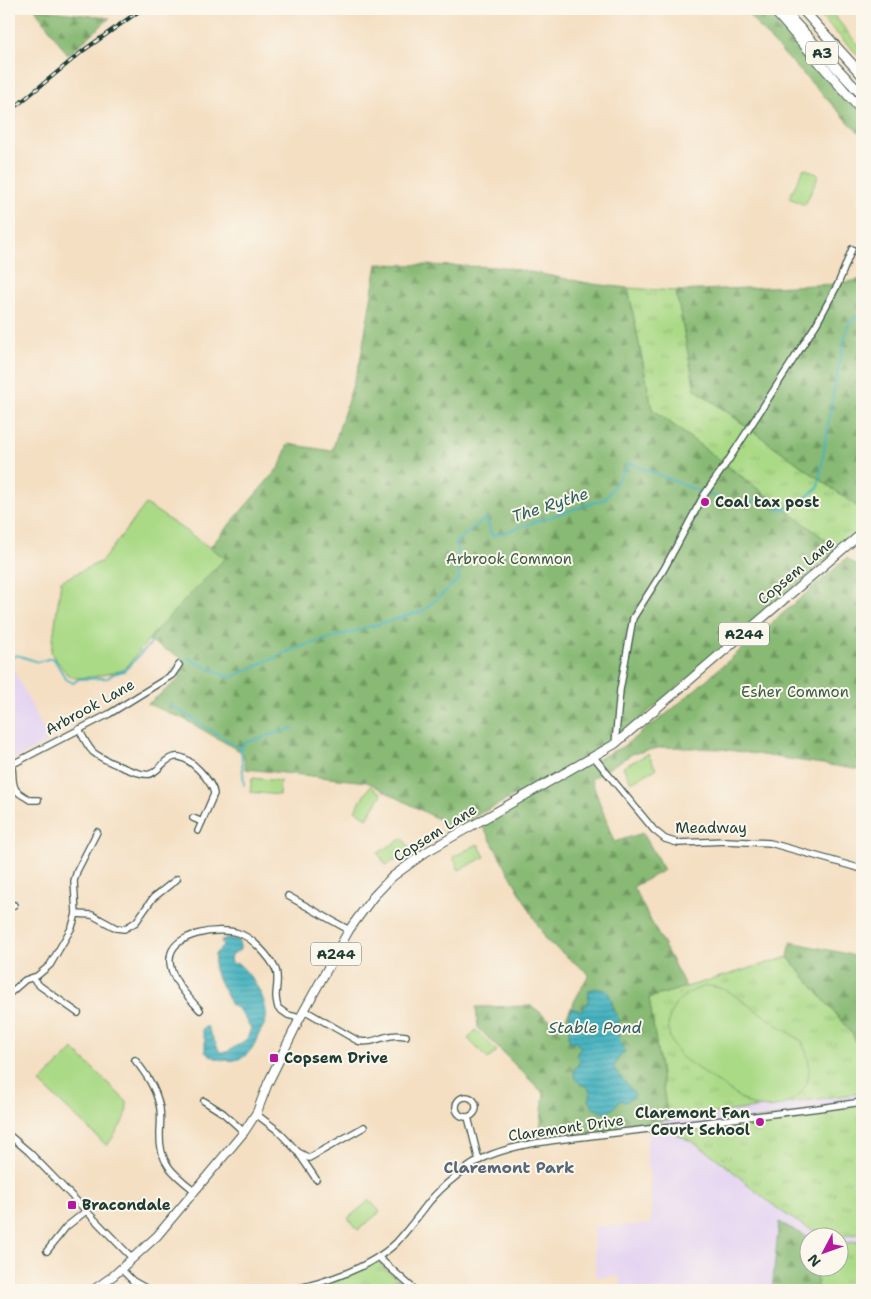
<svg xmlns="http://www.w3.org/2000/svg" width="871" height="1299" viewBox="0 0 871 1299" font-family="'Shantell Sans',sans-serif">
<defs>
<pattern id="grass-tufts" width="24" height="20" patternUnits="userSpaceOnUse" patternTransform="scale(1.25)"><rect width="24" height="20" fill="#abda87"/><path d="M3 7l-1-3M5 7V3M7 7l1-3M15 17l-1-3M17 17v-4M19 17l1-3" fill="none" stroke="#93bc75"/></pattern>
<pattern id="forest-firs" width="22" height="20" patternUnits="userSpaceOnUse" patternTransform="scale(1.25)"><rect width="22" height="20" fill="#88ba74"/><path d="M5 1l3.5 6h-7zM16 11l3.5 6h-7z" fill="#6f9860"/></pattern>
<pattern id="water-rules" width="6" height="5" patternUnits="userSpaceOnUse" patternTransform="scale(1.25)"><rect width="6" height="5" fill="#45b3c0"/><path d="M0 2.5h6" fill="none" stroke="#39939d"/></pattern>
</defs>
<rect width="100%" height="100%" fill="#fbf7ec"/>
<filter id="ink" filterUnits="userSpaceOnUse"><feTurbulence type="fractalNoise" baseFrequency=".02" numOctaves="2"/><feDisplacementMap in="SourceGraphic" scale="10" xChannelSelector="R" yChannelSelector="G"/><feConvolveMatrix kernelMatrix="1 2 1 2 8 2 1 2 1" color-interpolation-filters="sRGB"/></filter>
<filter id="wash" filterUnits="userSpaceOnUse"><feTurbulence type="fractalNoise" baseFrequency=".0096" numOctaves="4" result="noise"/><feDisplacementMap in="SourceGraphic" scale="20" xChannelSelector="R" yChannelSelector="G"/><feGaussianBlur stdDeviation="1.12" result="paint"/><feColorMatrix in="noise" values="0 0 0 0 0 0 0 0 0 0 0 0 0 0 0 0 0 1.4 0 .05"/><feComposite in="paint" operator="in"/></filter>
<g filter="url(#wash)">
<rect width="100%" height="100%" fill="#f4dfc3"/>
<g fill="#e4d3f2" fill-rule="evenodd">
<polygon points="9,660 49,741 9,762"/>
<path d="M788,957L862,1057V1290H621L620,1276L596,1277L593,1227L651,1224V1186L647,1161V1124L668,1120L649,998ZM808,1236H838V1266H808Z"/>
</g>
<g fill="url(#grass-tufts)" stroke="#658c5e">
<polygon points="813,9 829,9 862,50 862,59"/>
<polygon points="628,288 676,291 695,389 862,510 862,530 839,550 652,409"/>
<polygon points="788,957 853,1035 862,1057 862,1093 668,1120 649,998"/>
<path d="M862,1104V1233C854,1234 844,1237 835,1236C800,1235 748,1183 720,1161C705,1149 689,1139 671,1132Z"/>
<polygon points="862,1241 862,1290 816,1290 817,1267 838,1266 839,1244"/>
<polygon points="376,1261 410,1290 302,1290 329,1283"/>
</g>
<g fill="url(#forest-firs)" stroke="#547c54">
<polygon points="35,9 110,18 68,55"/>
<polygon points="744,9 768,9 862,114 862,136 763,32"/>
<polygon points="377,264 504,267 593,284 628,288 652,409 839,550 632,726 573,766 446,831 438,819 367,782 246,769 243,753 184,719 148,704 181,678 172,671 182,658 149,641 157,629 224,558 210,547 280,466 288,444 332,451 360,362"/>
<polygon points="862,279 862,510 695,389 676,291 838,284"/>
<polygon points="847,558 862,569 862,770 722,749 663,747 632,754 591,779 614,842 643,833 664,870 633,887 686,987 649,998 668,1120 608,1131 539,1139 544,1094 478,1028 476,1007 532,1006 560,1028 589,974 547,941 481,823 583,766 622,747 669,712"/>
<polygon points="791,942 843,953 862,958 862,1056 853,1035 788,957"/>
<polygon points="779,1222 804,1235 808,1241 808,1266 817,1267 817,1287 808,1290 772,1290"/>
</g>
<g fill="#abda87" stroke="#658c5e">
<polygon points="804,168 819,175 805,205 789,198"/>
<polygon points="146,504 225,558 157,629 124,670 93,677 74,678 67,674 51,653 61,581 102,561"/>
<polygon points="648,754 656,769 631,782 623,767"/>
<polygon points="252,778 280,781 279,795 250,792"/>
<polygon points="370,786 382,794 367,818 355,810"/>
<polygon points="403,838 410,850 386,865 378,853"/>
<polygon points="478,844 485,857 459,870 453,857"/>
<path d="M707,986L716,987L728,991L803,1042L802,1044C825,1082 789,1120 749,1104L684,1059C655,1031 668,995 707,986Z"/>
<polygon points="476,1030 497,1051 488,1059 468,1039"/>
<path d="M73,1049L127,1102C128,1119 116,1132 107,1146L40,1083Z"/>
<polygon points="370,1200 380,1212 358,1230 348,1218"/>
</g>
<g fill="url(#water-rules)" stroke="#32787a">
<path d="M227,937L238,940L240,945V950L231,955L230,961L234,964L238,963C252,976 269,1000 266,1020C265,1025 261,1030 259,1034C256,1040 254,1047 250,1051C239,1065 217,1062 205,1052V1041L202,1029L207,1026L220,1052H227L247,1039L251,1028L239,1010L230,1004L227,997L214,970L215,954L223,946L221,941Z"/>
<polygon points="597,988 607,991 612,1000 612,1008 620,1021 616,1026 621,1044 625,1052 620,1056 613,1068 634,1093 634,1097 625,1102 620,1100 615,1107 606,1114 593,1108 589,1100 591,1093 587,1086 581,1085 574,1077 574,1070 581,1060 576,1055 581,1047 575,1042 569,1042 569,1029 574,1024 569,1016 571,1008 582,1011 588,1001 589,990"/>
</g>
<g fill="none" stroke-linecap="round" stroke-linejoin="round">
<g stroke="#45b3c0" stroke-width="2">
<path d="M187,658L230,678L294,649L423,611L459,579L456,542L486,518L492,536L605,499L629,463L709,495L744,505L765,497L779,510L799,502L818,488C827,433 834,377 849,323L862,313"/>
<polyline points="9,659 17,655 38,662 51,658 54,659 66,679 73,683 79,679 108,678 113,674 124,671 152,642"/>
<polyline points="169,704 241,749"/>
<polyline points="244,785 241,749 244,743 293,728"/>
</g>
</g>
</g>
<g filter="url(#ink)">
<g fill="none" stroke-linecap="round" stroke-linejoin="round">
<defs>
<g id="minor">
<path d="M79,729C83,737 87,746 93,752C101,759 141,777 150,774C160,771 164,758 175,757C188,754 213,782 214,794L198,831"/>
<polyline points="615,744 620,690 633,618 664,569 704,495 728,461 817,323 838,284 852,249"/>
<polyline points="593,756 654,830 665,839 678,843 726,841 770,843 862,869"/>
<path d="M11,764C14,772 11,783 16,790C19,794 26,797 30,800H38"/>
<polyline points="9,766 109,714 172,675 179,665"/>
<polyline points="193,818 202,822"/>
<polyline points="97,832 77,871 74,881 76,914 92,915 116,928 124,929 136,922 153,898 177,879"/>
<polyline points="288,896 349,930"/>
<polyline points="9,907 14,905"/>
<polyline points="32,978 40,986 78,1013"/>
<polyline points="9,994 25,980 37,976 50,965 72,927 76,914"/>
<path d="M200,1010C189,998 168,977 170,958C172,933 218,927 238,933C252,937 270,957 276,970C279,978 276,988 276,996C276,1000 277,1004 278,1008L288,1015L300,1018"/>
<path d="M304,1010L358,1041C376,1045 384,1032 406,1036"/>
<path d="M135,1060C146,1074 155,1087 159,1104C162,1114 160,1125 160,1135C159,1164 175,1175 195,1191"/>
<circle cx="466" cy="1107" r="10"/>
<polyline points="204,1101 223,1113 244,1132"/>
<polyline points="256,1114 277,1130 298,1152 309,1158 364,1127"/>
<polyline points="468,1117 479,1161"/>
<polyline points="9,1135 29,1152 133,1259"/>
<polyline points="299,1154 316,1179"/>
<polyline points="47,1251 66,1227 86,1211"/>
<polyline points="378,1257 415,1290"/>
<polyline points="121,1269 133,1281 149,1290"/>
<path d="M290,1290C324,1283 370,1268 396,1243C408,1230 418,1216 429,1202C442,1186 469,1164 488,1156C523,1141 576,1138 615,1133C697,1123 780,1114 862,1102"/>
</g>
<polyline id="major" points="93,1290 113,1276 157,1236 244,1132 257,1112 268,1083 300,1018 349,930 373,897 392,877 426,852 615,744 862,533"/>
<g id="highway">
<polyline points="773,9 862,111"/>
<polyline points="782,9 862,95"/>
<polyline points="802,9 862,75"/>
</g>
</defs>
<use href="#minor" stroke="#3f5549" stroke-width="8"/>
<use href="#major" stroke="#3f5549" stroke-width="10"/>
<use href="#highway" stroke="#3f5549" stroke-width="11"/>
<use href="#minor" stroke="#fff" stroke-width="5.5"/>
<use href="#major" stroke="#fff" stroke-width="8"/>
<use href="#highway" stroke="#fff" stroke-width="9"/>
<defs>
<polyline id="rail" points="9,112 84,50 142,9"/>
</defs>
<use href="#rail" stroke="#1f3d34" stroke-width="4"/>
<use href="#rail" stroke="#fbf7ec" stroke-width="2" stroke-dasharray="5.5" stroke-linecap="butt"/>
</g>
</g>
<g fill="#b5179e" stroke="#fbf7ec" stroke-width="2">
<circle cx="705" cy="502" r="5"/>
<rect x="269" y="1053" width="10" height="10" rx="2.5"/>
<circle cx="760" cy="1122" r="5"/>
<rect x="67" y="1200" width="10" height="10" rx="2.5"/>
</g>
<g text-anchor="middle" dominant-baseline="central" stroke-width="4" stroke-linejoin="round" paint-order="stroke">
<g fill="#fbf7ec" stroke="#61756b" stroke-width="1">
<rect x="806" y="41.5" width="32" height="23" rx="4"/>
<rect x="719" y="622.5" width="50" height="23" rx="4"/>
<rect x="311" y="942.5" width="50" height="23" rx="4"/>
</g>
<g font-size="14" font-weight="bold" fill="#1f3d34">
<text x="822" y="53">A3</text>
<text x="744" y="634">A244</text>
<text x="336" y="954">A244</text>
</g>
<g font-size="15" font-weight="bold" fill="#1f3d34" stroke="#fbf7ec" text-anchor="start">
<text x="715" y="502">Coal tax post</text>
<text x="284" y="1058">Copsem Drive</text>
<text x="750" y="1113" text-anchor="end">Claremont Fan<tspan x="750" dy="17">Court School</tspan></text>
<text x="82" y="1205">Bracondale</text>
</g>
<g font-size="15" fill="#3b5c45" stroke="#fbf7ec">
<text x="509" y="559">Arbrook Common</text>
<text x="795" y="692">Esher Common</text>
</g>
<g font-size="15" fill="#1f3d34" stroke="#fbf7ec">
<text transform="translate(796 571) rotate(-40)">Copsem Lane</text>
<text transform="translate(90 707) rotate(-29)">Arbrook Lane</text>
<text x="711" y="828">Meadway</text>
<text transform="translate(435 833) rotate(-32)">Copsem Lane</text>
<text transform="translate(566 1128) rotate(-8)">Claremont Drive</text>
</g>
<g font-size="16" font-style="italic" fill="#2a605e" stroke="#fbf7ec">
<text transform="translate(550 505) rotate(-18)">The Rythe</text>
<text x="595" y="1027">Stable Pond</text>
</g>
<g font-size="16" font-weight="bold" fill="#5a6779" stroke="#fbf7ec">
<text x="509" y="1167">Claremont Park</text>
</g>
</g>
<rect width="871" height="1299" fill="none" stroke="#fbf7ec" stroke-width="30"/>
<g transform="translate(824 1252) rotate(229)"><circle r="24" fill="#fbf7ec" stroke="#a3ada2"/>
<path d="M0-4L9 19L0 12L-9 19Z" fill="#b5179e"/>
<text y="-8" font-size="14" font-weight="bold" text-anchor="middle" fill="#1f3d34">N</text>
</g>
</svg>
